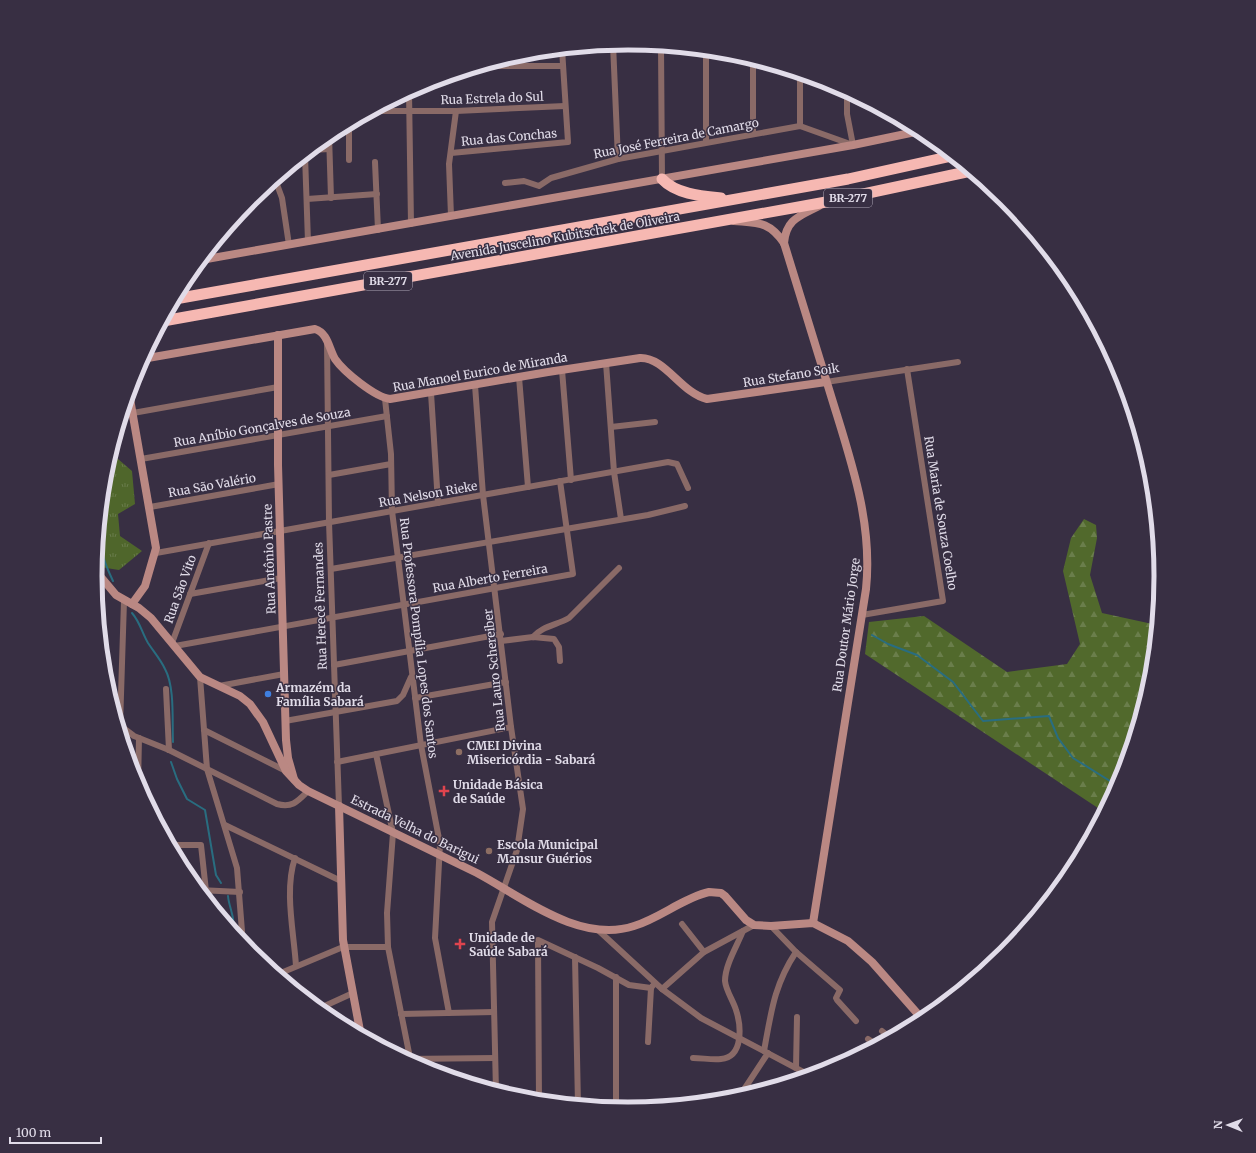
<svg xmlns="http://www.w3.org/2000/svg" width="1256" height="1153" viewBox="0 0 1256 1153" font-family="Merriweather,serif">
<defs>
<pattern id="forest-firs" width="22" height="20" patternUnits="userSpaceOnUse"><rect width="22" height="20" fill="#51692c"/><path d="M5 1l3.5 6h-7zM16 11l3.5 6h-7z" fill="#6a7e4b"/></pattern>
<pattern id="park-tufts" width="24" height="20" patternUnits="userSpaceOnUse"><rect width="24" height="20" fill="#4f662b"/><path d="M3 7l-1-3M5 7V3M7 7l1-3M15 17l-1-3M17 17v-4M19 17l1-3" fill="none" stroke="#687b4a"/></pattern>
</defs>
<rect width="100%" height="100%" fill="#382f43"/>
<polygon fill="url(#forest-firs)" points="1084,519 1096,525 1097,538 1090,575 1102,613 1157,625 1151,681 1121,781 1104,812 865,654 869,622 924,616 1007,672 1067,664 1080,644 1063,571 1071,538"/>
<path fill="url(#park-tufts)" d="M111,453L132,471L135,504L118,514L120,536L142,551L119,570L100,567C94,538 102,482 111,453Z"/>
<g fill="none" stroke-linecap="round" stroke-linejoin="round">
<g stroke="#296d80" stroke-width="2">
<path d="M105,473C116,496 104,495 101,514C97,541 101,556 113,581"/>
<path d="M132,613C140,622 142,633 148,643C154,652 161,660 165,669C175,687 172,721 173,742"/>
<polyline points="872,635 888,644 917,655 953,682 983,721 1049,716 1058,738 1073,758 1118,786"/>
<polyline points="171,762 177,779 187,799 205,810 216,875 221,883"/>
<path d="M228,896C229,908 236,919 233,930"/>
</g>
<g stroke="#8a6a67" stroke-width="6">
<polyline points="613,44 618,159"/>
<polyline points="661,46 662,179"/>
<polyline points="468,70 496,66 563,66"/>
<polyline points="409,92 411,224"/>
<polyline points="847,92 847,114 853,145"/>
<polyline points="372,111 456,111 565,106"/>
<polyline points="800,126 800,74"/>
<polyline points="753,133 753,60"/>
<polyline points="329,135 331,198"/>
<polyline points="706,142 706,51"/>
<polyline points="311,150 329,149"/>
<polyline points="451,153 568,142 562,49"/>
<polyline points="305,155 308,242"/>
<polyline points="349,160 349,124"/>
<polyline points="375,162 378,230"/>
<polyline points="275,179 282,198 289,245"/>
<polyline points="505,183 524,181 539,186 551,178 618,159 800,126 853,145"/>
<polyline points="307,199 377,194"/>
<polyline points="451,216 449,164 456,111"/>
<polyline points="327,342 329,522 339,806"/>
<polyline points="606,363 614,472 621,519"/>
<polyline points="562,370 571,480"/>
<polyline points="519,377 528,487"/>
<polyline points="826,382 958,362"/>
<polyline points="475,385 483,495 511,727 523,809 517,850 492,922 496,1091"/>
<polyline points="431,393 438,503"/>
<polyline points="385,399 391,454 392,511 398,558 421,745 440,844 435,938 449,1013"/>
<polyline points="133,413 278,387"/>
<polyline points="611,427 655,422"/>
<polyline points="141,459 387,416"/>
<polyline points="329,475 391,464"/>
<polyline points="150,507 279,484"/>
<polyline points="156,553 668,462 677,464 688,488"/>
<polyline points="331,569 648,515 685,506"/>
<polyline points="190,594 281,578"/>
<polyline points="862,615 943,601 907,369"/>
<path d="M533,637C542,626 557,625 569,618L619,568"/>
<polyline points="501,641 533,637 554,639 559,647 560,661"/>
<polyline points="172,643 209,543"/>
<polyline points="175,646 573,574 560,481"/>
<polyline points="334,665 501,634"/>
<polyline points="200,677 207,769 237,868 243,944"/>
<polyline points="219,686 284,674"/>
<polyline points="166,689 169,750"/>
<polyline points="415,698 506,682"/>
<polyline points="285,721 397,701 403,695 411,677"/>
<path d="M118,724L134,736L169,750L277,804C292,808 297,802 308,791"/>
<polyline points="120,726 124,601"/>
<polyline points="204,730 286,771"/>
<polyline points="376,754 393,833 387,913 388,947 411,1063"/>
<polyline points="337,762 511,727"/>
<polyline points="138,786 139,738"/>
<polyline points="225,825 341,881"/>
<polyline points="169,845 201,845 206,891"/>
<path d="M295,858C284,890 294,933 296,966"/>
<polyline points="199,890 240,892"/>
<polyline points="682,924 704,952"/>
<polyline points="771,926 796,952 840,990 836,998 837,1000 856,1021"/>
<polyline points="598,930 662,989 701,1018 811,1076"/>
<polyline points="575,957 578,1105"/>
<polyline points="276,975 343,947 388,947"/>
<polyline points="662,989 704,952 754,925"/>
<polyline points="318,1009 353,993"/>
<polyline points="401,1014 494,1012"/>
<polyline points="882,1031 891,1038"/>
<polyline points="868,1039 877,1045"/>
<polyline points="648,1042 651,988"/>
<path d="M764,1051C771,1013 774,985 796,952"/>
<path d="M693,1058C702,1058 712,1060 721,1059C744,1057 741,1025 736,1010C733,1000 726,991 725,981C725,965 737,946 743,931"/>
<polyline points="405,1059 495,1058"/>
<polyline points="796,1068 797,1017"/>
<polyline points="743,1091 768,1053"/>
<polyline points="539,1101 538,940 598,968 629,985 651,988 655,983"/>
<polyline points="616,1109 616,977"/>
</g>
<g stroke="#ba8883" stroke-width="8">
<path d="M734,221C758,223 769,221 784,243C800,295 816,347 832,399C851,461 873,523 866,589L813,923"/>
<path d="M784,243C786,219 800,216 819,206"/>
<polyline points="201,260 853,145 920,131"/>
<polyline points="278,335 278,465 286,740 288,758 294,779"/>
<path d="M142,359L315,329C328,333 329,349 335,359C344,372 375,397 390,399L548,372L640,358C665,357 681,393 707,399L826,382"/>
<polyline points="129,393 156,548 145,586 132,604"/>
<path d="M95,570L116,595L139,608L151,618L200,677L240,696L250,704L263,722L286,771L299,785L308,791L477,873C522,897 580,944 634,926C660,918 683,898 709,892L721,893L725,896L746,920L754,925L771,926L813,923L848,941L872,962L924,1021"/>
<polyline points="339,806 343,940 361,1036"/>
</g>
<g stroke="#f6b8b2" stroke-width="11">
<path d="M662,179C676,194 701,196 721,198"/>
<polyline points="175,299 848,179 952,156"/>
<polyline points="163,321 826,202 971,171"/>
</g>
</g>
<circle fill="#3f7fe0" stroke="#382f43" stroke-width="1.5" cx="268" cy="694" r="4"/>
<g fill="#8d6e63" stroke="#382f43" stroke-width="1.5">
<circle cx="459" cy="752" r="4"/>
<circle cx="489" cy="851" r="4"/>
</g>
<g fill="#e0444e" stroke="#382f43" stroke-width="1.5">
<path d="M442 785h4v4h4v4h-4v4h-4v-4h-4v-4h4z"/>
<path d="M458 938h4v4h4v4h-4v4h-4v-4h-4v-4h4z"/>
</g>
<g text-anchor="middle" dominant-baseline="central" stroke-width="3" stroke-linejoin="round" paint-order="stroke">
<g fill="#382f43" stroke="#aea8b7" stroke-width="1">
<rect x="824" y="189" width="48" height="18" rx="3"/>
<rect x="364" y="272" width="48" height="18" rx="3"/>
</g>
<g font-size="11" font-weight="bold" fill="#e1dce9">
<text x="848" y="198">BR-277</text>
<text x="388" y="281">BR-277</text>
</g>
<g font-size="12" fill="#e1dce9" stroke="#382f43">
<text transform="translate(492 98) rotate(-2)">Rua Estrela do Sul</text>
<text transform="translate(509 137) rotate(-5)">Rua das Conchas</text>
<text transform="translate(676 138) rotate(-11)">Rua José Ferreira de Camargo</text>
<text transform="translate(565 236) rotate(-10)">Avenida Juscelino Kubitschek de Oliveira</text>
<text transform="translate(480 372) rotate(-10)">Rua Manoel Eurico de Miranda</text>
<text transform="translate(791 375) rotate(-9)">Rua Stefano Soik</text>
<text transform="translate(262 427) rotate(-10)">Rua Aníbio Gonçalves de Souza</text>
<text transform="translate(212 485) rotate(-10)">Rua São Valério</text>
<text transform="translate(428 494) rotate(-10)">Rua Nelson Rieke</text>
<text transform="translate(941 513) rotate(81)">Rua Maria de Souza Coelho</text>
<text transform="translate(269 559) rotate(-92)">Rua Antônio Pastre</text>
<text transform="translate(490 578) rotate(-10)">Rua Alberto Ferreira</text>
<text transform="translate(180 589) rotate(-70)">Rua São Vito</text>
<text transform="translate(320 606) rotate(-92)">Rua Herecê Fernandes</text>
<text transform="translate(846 625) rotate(-82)">Rua Doutor Mário Jorge</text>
<text transform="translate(419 638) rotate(83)">Rua Professora Pompília Lopes dos Santos</text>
<text transform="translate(494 670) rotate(-96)">Rua Lauro Schereiber</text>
<text transform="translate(415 829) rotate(26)">Estrada Velha do Barigui</text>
</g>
<g font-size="12" font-weight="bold" fill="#e1dce9" stroke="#382f43" text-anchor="start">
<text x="276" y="687">Armazém da<tspan x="276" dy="14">Família Sabará</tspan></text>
<text x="467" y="745">CMEI Divina<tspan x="467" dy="14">Misericórdia - Sabará</tspan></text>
<text x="453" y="784">Unidade Básica<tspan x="453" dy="14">de Saúde</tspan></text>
<text x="497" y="844">Escola Municipal<tspan x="497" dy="14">Mansur Guérios</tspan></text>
<text x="469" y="937">Unidade de<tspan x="469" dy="14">Saúde Sabará</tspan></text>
</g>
</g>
<path d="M0 0H1256V1153H0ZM102 576a526 526 0 1 1 1052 0a526 526 0 1 1-1052 0Z" fill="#382f43" fill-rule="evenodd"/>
<path fill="none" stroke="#e1dce9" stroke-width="5" d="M102 576a526 526 0 1 1 1052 0a526 526 0 1 1-1052 0Z"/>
<g transform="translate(1228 1125) rotate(271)" stroke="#382f43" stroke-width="3" paint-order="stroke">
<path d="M0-3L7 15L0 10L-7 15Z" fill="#e1dce9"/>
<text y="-6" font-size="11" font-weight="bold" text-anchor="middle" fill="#e1dce9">N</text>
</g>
<path d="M10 1137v6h91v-6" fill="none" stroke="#e1dce9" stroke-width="2"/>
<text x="16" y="1137" font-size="12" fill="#e1dce9" stroke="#382f43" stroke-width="3" paint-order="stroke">100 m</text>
</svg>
